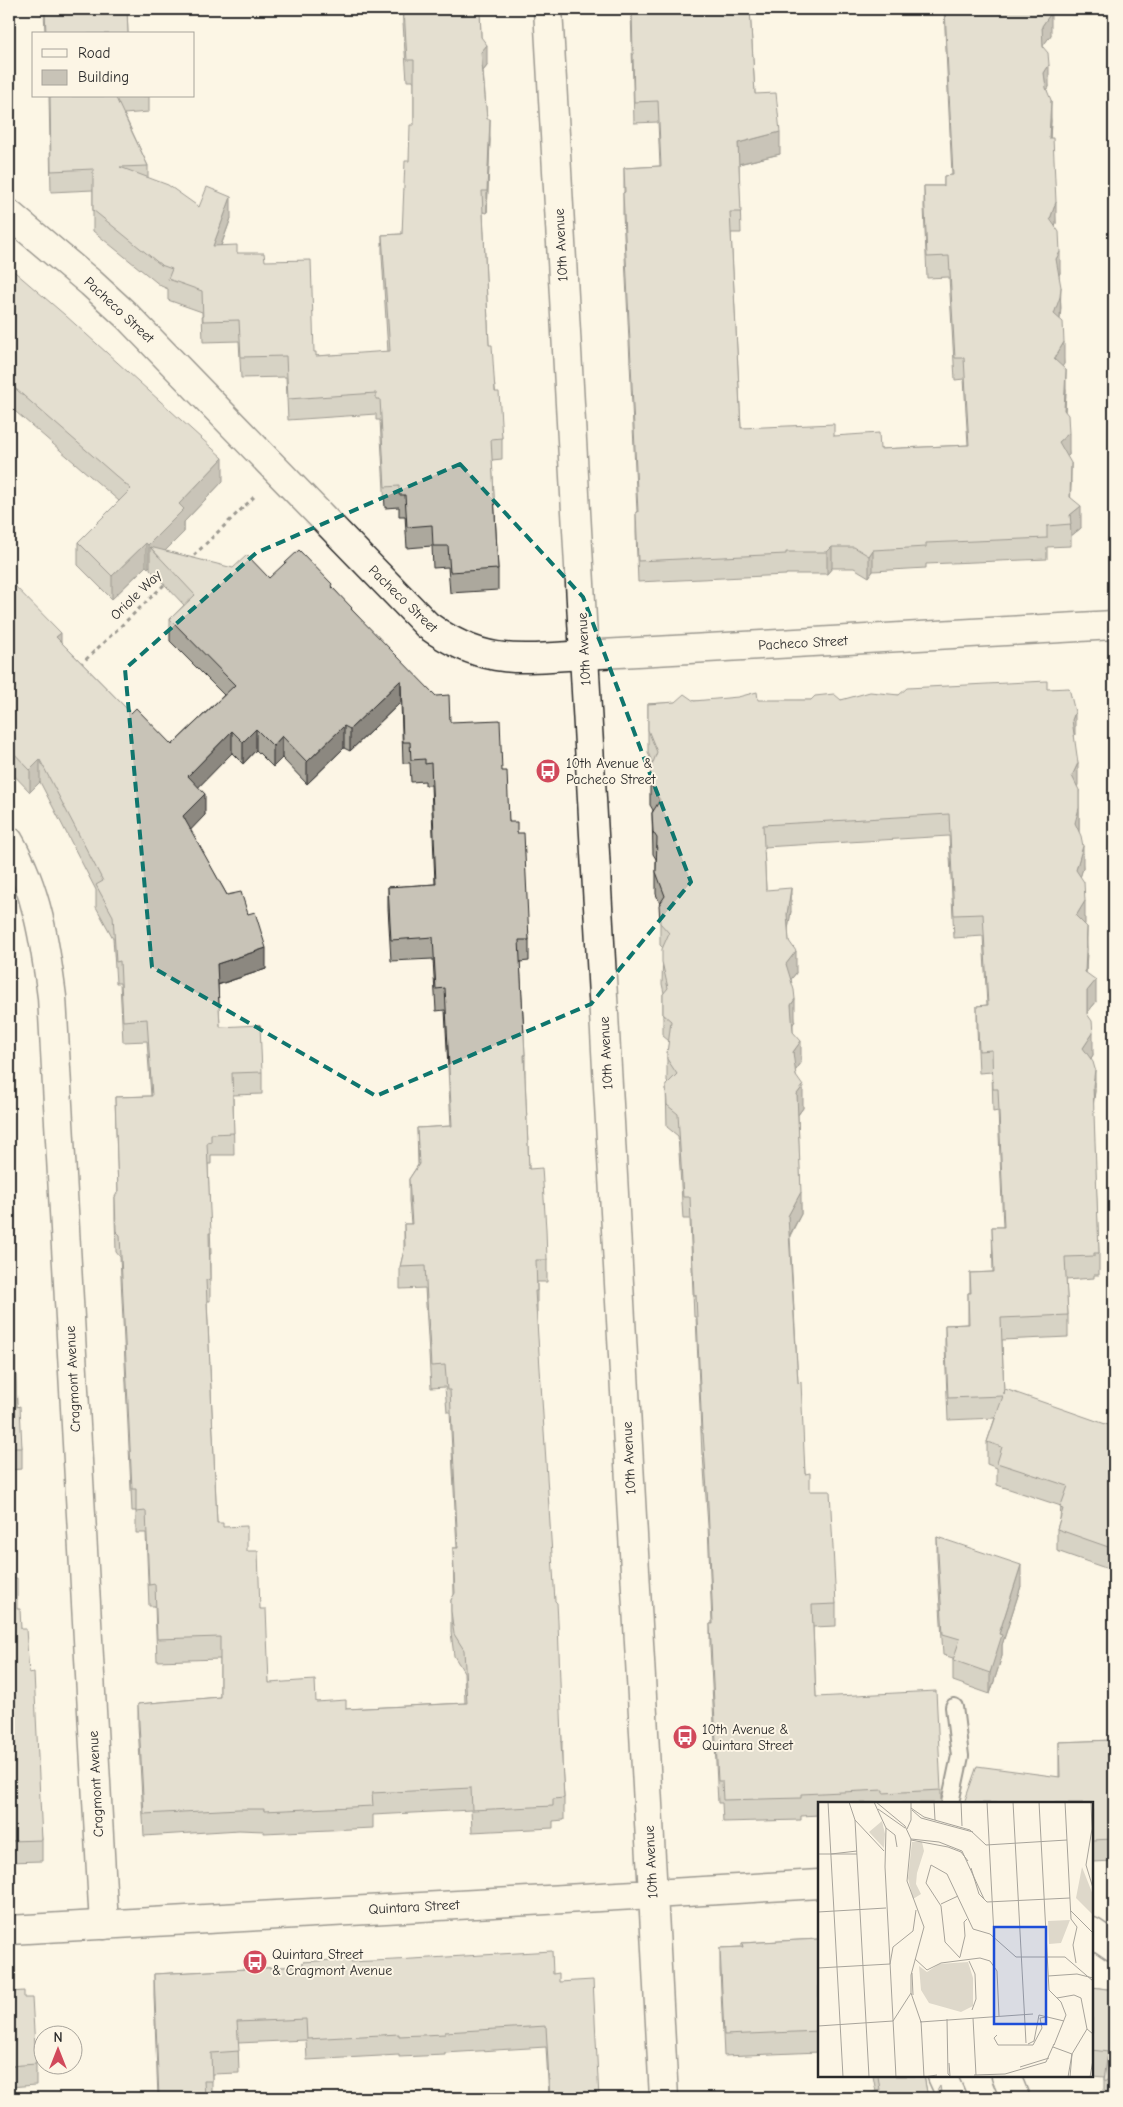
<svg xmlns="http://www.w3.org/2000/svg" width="1123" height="2107" viewBox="0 0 1123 2107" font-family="'Comic Neue',sans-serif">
<rect width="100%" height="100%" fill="#fcf5e5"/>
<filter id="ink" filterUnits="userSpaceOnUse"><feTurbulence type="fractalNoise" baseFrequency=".02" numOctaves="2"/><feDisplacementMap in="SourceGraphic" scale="10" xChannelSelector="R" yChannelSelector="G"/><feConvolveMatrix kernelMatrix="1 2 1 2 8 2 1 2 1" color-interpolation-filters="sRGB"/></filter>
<g filter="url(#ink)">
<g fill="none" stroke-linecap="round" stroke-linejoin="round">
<defs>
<polyline id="service" points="950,1803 960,1756 954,1707"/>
<g id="minor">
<path d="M9,214L91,283L127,316L427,625C484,666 519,659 584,655"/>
<path d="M9,841C37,889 45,943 52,997L104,1925"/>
<polyline points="1092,1932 1114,1947"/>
<polyline points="942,2076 952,2098"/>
<polyline points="1006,2076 1015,2098"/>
<polyline points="664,2098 653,1894 819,1884"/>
</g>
<g id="tertiary">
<polyline points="584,655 1114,625"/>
<polyline points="9,1930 653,1894 548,9"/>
</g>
</defs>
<use href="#service" stroke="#2b2b2b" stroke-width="20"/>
<use href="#minor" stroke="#2b2b2b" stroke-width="31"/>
<use href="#tertiary" stroke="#2b2b2b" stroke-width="31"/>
<g stroke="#2b2b2b" stroke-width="3" stroke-dasharray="4 4" stroke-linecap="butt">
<polyline points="188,561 254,497"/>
<polyline points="80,665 166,583"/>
</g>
<use href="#service" stroke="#fcf5e5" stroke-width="16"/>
<use href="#minor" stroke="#fcf5e5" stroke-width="28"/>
<use href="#tertiary" stroke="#fcf5e5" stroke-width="28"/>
</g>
<g fill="#aca89d" stroke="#2b2b2b" fill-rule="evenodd">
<polygon points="44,9 127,9 128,34 45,34"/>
<polygon points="402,9 480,9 481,37 487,66 483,71 487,119 490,140 487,213 483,212 489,345 502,438 502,459 492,460 498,569 498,590 450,593 448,567 433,568 432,546 407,548 405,516 399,516 399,507 385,508 380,420 376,420 376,414 288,420 286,377 241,378 239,341 203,342 202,312 168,300 168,289 161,286 93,231 93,190 51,192 49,96 149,96 149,112 124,114 148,166 148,178 199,207 231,218 221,246 237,253 265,261 316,356 388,352 382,256 382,235 402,234 409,161 414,125 414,81 407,81"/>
<polygon points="631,9 750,9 755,94 780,154 739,164 741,233 731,233 741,428 834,436 880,449 968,445 964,379 955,380 949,277 927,278 924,207 924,186 944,186 944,176 952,175 944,9 1045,9 1051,35 1043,45 1049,87 1047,90 1051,121 1050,138 1056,223 1055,226 1060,273 1059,275 1061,308 1060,319 1064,364 1062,366 1066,391 1065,411 1069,455 1067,456 1071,484 1070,498 1081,528 1071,536 1071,546 1047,547 1047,559 926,564 926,568 873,571 869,577 854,568 832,568 827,574 786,574 786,575 638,582 636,533 636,512 637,512 623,214 623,193 624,192 624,168 660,166 658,122 634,123"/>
<path d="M9,267L223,481L184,522V532L164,551L269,578L332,587L450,722L502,771L509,822L517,833L529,940V961L520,962L525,1055V1077L529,1169L547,1260V1282H537V1313H536L562,1742V1764L564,1798V1820L553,1821V1828L472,1832L471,1810L373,1815V1828L264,1833V1831L239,1830L144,1836L138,1725V1704L220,1697V1659L157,1661L155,1606H149L146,1533H136V1511H132L120,1257L116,1252L115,1218V1197L118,1193L115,1097L151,1096L147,1041L123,1042L120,983H116L113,938L96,907V890L40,782L30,792L9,770V567V580L61,642L131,713L172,745L224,695L170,641V619L184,605L150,569V566L148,568L146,566L112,599L78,565V542L119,501L9,406ZM401,702L403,763H410L411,782L425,781V785H431L435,884L388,887V908L391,961L433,959L436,1011L445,1010L451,1126L417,1128L418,1165L409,1179V1201L411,1224H404V1250L400,1267V1289L425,1288L431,1388L445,1387L447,1412H450L457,1548H453L454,1595L451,1600V1632L454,1656L464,1672L465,1703L346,1709L316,1702L269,1683L260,1609L247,1551L223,1527L217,1523L207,1301H210V1254H211L208,1164H211V1155H234L233,1095L262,1094V1072L220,1027L218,985L266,969L248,914L227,895L190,830L205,815L198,787L232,753L243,764L256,750L273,767L282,758L307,784L344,748L350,751Z"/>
<polygon points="1047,689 1075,734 1074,736 1079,812 1079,831 1083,868 1080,877 1087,949 1086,973 1096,1002 1087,1013 1093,1055 1091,1058 1095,1091 1093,1104 1099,1253 1099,1275 1094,1275 1094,1278 1066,1280 1068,1315 1068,1337 1002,1340 1004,1394 1114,1427 1114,1571 1057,1551 1057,1529 1060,1519 1061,1506 997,1485 997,1468 987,1464 987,1442 995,1418 948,1420 945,1347 945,1325 968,1324 968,1293 970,1293 970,1273 993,1272 992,1227 1003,1227 998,1111 993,1112 992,1072 979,1073 977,1028 977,1006 987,1005 983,936 954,938 949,836 764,847 766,890 791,911 788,929 789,941 796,973 791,979 795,1021 793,1024 793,1032 801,1063 795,1071 803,1108 798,1115 801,1214 790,1236 798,1383 805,1474 810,1491 836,1604 836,1626 813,1627 816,1697 941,1790 941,1803 819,1803 819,1815 801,1816 801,1820 723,1822 722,1803 718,1803 710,1646 710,1624 712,1624 708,1526 703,1455 702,1455 696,1317 694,1317 690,1219 683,1219 678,1136 667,1127 666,1085 669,1083 667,1081 667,1054 669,1041 663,1036 663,994 664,993 662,984 663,948 660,945 660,904 656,894 656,859 653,854 652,813 653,810 650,805 650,783 652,763 648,752 648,704 694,701 841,700 899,695"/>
<polygon points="9,1211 17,1407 22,1448 22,1469 9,1470"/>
<polygon points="937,1537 1021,1586 1002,1645 1002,1656 990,1694 953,1681 953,1658 943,1655 937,1558"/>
<polygon points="9,1579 17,1609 21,1629 42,1840 42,1861 9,1862"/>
<polygon points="1114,1740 1114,1861 1092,1862 1092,1803 1059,1777 1059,1742"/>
<polygon points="819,1939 819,2052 724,2056 720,1970 720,1948 742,1947 742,1943"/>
<polygon points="303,1962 349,1962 553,1974 559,1982 599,2098 549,2098 546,2047 445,2053 445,2055 399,2057 399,2055 307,2060 306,2040 238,2043 239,2073 212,2074 212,2098 158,2098 154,1995 154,1974 303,1966"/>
<polygon points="1092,1987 1114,1990 1114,2098 1104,2098 1104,2077 1092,2076"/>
<polygon points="9,1992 24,1998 36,2064 36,2085 9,2087"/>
<polygon points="873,2076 924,2076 928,2098 866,2098 866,2095 876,2092"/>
</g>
<g fill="#8c8880" stroke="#2b2b2b">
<polygon points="1051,13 1051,35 1042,47 1042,26"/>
<polygon points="487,45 487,66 481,73 481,52"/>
<polygon points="1049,65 1049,87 1044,94 1044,73"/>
<polygon points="1051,100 1051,121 1049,160 1049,138"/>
<polygon points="490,119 490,140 487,213 487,191"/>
<polygon points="780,132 780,154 738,164 738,143"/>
<polygon points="231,197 231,218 213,267 213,246"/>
<polygon points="1056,202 1056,223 1050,241 1050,219"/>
<polygon points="1060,252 1060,273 1056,280 1056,259"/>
<polygon points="1061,287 1060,318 1054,335 1054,314"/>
<polygon points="1064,342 1064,364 1054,380 1054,359"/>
<polygon points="1066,370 1066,391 1064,431 1064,410"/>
<polygon points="1069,433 1069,455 1059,463 1059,442"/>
<polygon points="223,458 223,481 184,522 184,532 159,557 150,547 150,566 148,568 148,545 179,504"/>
<polygon points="1071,463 1071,484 1070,518 1070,497"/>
<polygon points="1081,506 1081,528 1071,536 1070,515"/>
<polygon points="146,543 146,566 112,599 112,576"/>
<polygon points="832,547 832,568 827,574 827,552"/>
<polygon points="873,550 873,571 869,577 869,556"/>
<polygon points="61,633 61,655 56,637"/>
<polygon points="401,680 401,702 350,751 350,729"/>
<polygon points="1075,712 1075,734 1072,742 1072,720"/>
<polygon points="344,726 344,748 307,784 307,762"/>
<polygon points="256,729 256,750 243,764 243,742"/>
<polygon points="232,731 232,753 188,798 188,776"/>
<polygon points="282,736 282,758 273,767 273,746"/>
<polygon points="40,760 40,782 30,792 30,770"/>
<polygon points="1078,763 1078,785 1072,798 1072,776"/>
<polygon points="1079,790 1079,830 1075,845 1075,823"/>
<polygon points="205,794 205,815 183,838 183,816"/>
<polygon points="1083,846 1083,868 1076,892 1076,870"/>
<polygon points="791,888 791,911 787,936 787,914"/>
<polygon points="1085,901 1085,924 1076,938 1076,916"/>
<polygon points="1087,927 1087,949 1085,994 1085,972"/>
<polygon points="266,948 266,969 217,985 217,964"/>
<polygon points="796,951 796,973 786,986 786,964"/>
<polygon points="1096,980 1096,1002 1087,1013 1087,991"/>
<polygon points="795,999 795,1021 791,1027 791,1005"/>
<polygon points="1093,1033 1093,1055 1083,1070 1083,1048"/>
<polygon points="801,1041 801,1063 793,1074 793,1052"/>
<polygon points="1095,1069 1095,1091 1093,1108 1093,1086"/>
<polygon points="803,1086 803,1108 797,1116 797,1094"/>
<polygon points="801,1192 801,1214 788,1238 788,1216"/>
<polygon points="1021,1565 1021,1586 1002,1645 1002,1656 990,1694 990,1673 999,1634"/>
</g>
<g fill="#c8c3b7" stroke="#2b2b2b" fill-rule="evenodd">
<polygon points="45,9 127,9 128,34 46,34"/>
<polygon points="404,9 480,9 481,37 487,45 481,52 487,119 490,119 487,191 482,191 489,345 492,345 495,392 499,392 502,438 491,439 498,569 450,572 448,546 433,546 432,525 407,527 405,495 399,495 399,486 385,487 380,399 376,399 376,393 288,399 286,356 241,357 239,320 203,321 202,291 168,279 172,269 161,265 93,210 93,169 51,171 50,96 115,96 148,166 120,167 168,185 199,207 207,187 231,197 213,246 237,245 237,253 264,253 265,261 311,260 314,352 316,352 316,356 390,351 382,235 402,234 405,161 409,161 410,125 414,125 414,60 407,60"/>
<polygon points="632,9 750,9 755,94 776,93 780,132 738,143 741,212 730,212 741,428 834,424 834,436 879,433 880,449 969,445 964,358 955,358 949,256 927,257 924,186 944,186 944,176 953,175 945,9 1045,9 1051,13 1042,26 1043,47 1048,53 1049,65 1044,73 1046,88 1051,100 1049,138 1053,138 1056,202 1050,219 1059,232 1060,252 1056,259 1061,287 1060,297 1054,314 1063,322 1064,342 1054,359 1066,370 1064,410 1068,415 1069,433 1059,442 1071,463 1070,497 1081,506 1070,515 1071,524 1047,526 1047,538 926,543 926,547 873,550 869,556 854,547 832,547 827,552 786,552 786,554 638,561 636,512 638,512 623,193 625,192 624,168 661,166 658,101 634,102"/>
<polygon points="9,267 65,315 223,458 179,504 184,509 148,545 146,543 112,576 78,542 131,489 9,383"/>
<path d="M150,547L233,568L247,555L269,578L299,550L332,584L331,586L352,608L351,609L436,696L449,695L450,722L500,720L502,771H507L509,822H517V833H524L529,940H519L525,1055H524L529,1169L542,1168L546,1229L547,1260H536L537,1291H535L555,1601L557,1603L558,1621L562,1742H561L564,1798L553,1799V1806L472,1810L471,1788L372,1793L373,1806L264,1811V1809H239L144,1814L138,1704L220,1697V1637L157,1639L155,1584L149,1585L146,1511L136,1512V1489H132L120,1235L116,1231L115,1197L118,1191L115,1097L152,1096L147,1019L123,1021L120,961L116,962L113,916L96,885L103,881L40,760L30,770L9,748V580L61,633L56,637L131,713L136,708L172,745L235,685L170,619L195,595ZM401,680L403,742H410L411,760L425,759V764L431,763L436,884L388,887L391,940L433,937L436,989L445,988L452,1126L417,1128L419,1164L409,1179L412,1224H404L405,1246L400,1267L425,1266L431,1366L445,1365L447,1390H450L458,1548H453L455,1593L451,1600V1611L454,1634L464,1650L467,1703L346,1709V1700L316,1702L315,1680L269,1683L266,1609H260L258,1551H247V1526L223,1527V1523H217L206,1280L210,1279L209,1233H211L207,1143L211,1142V1134L234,1133L232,1073L262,1072L260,1025L220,1027L217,964L266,948L255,912L248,914L241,892L227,895L183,816L205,794L188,776L232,731L243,742L256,729L273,746L282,736L307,762L344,726L350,729Z"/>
<polygon points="1047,681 1047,689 1069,688 1075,712 1072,720 1078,763 1072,776 1079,790 1079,808 1075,823 1081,836 1083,846 1076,870 1084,882 1085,901 1076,916 1087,927 1085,972 1096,980 1087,991 1087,1014 1092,1021 1093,1033 1083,1048 1093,1062 1095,1069 1093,1086 1099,1253 1094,1253 1094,1256 1065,1257 1068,1315 1001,1318 1004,1394 1005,1389 1114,1427 1114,1549 1057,1529 1063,1509 1060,1508 1068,1486 997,1463 1002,1447 987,1442 1003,1396 948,1398 945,1325 969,1324 968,1293 971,1293 970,1273 994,1272 992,1227 1004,1227 998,1089 993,1089 992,1050 979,1051 977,1006 988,1005 983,914 954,915 949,814 763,825 766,890 791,888 787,914 789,941 796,951 786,964 794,990 795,999 791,1005 793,1032 801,1041 793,1052 796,1076 803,1086 797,1094 801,1192 788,1216 798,1383 801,1382 805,1474 810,1473 810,1491 830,1491 836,1604 812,1605 816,1697 936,1691 941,1790 883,1793 883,1790 801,1794 801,1798 723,1800 722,1781 718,1781 710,1624 713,1624 708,1504 703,1433 702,1433 696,1295 694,1295 690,1197 683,1197 678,1114 667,1105 666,1085 677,1074 667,1059 667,1054 671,1021 663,1014 663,994 668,988 662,962 662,949 669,933 660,923 659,905 665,896 656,872 657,838 653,832 652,813 660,800 650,783 651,768 657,752 648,730 648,704 675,702 684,694 694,701 738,697 757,692 758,700 811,700 815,696 834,694 841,700 870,692 899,695 907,688"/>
<polygon points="9,1211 17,1407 20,1406 22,1448 9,1448"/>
<polygon points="937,1537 1021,1565 999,1634 1002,1635 990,1673 953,1660 960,1639 943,1634"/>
<polygon points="17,1578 17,1609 20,1609 21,1629 26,1629 29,1674 34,1673 42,1840 9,1841 9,1579"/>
<polygon points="1114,1740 1114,1839 1092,1840 1092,1803 964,1803 977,1766 1060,1777 1059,1742"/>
<polygon points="819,1939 819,2031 724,2035 720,1948 743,1947 742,1943"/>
<polygon points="552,1951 553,1974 559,1973 559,1982 593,1980 599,2098 550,2098 546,2026 445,2032 445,2034 399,2036 399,2034 307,2039 306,2019 237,2022 239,2051 211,2053 212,2081 204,2081 205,2098 159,2098 154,1974 303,1966 303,1962 349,1959 349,1962 395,1960"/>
<polygon points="1092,1987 1114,1990 1114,2081 1104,2080 1108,2052 1092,2050"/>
<polygon points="24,1991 24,1998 32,1998 36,2064 9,2066 9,1992"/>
<polygon points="878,2076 924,2076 928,2098 866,2098 866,2095 880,2090"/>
<polygon points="940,2086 942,2098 933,2098"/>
</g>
</g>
<path d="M0 0H1123V2107H0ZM460,464L583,597L691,882L591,1004L376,1096L152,967L125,669L256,553Z" fill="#fcf5e5" fill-opacity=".55" fill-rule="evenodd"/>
<path fill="none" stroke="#0f766e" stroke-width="4" stroke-dasharray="10 6" stroke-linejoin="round" d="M460,464L583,597L691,882L591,1004L376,1096L152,967L125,669L256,553Z"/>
<defs>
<symbol id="bus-disc" viewBox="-11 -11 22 22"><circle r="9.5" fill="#d1495b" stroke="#fcf5e5"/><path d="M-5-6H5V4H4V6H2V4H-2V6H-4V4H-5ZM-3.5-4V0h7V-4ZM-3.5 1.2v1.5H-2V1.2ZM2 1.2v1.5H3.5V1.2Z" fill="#fff"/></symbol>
</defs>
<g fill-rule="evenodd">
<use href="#bus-disc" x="534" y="757" width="28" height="28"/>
<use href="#bus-disc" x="671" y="1723" width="28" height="28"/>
<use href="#bus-disc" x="241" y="1948" width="28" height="28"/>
</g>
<g text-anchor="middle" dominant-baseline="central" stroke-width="4" stroke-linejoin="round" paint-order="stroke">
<g font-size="14" fill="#2b2b2b" stroke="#fcf5e5">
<text transform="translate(561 245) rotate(-93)">10th Avenue</text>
<text transform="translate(119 310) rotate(43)">Pacheco Street</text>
<text transform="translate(136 595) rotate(-44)">Oriole Way</text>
<text transform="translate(403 599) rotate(44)">Pacheco Street</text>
<text transform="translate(803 643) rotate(-3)">Pacheco Street</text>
<text transform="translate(584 649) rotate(-93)">10th Avenue</text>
<text transform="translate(606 1053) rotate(-93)">10th Avenue</text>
<text transform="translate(73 1379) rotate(-93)">Cragmont Avenue</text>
<text transform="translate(629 1458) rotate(-93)">10th Avenue</text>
<text transform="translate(96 1784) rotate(-93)">Cragmont Avenue</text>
<text transform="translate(651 1862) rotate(-93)">10th Avenue</text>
<text transform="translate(414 1907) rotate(-3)">Quintara Street</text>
</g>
<g font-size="14" fill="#2b2b2b" stroke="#fcf5e5" text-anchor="start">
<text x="566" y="763">10th Avenue &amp;<tspan x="566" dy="16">Pacheco Street</tspan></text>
<text x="702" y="1729">10th Avenue &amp;<tspan x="702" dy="16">Quintara Street</tspan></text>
<text x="272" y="1954">Quintara Street<tspan x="272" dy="16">&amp; Cragmont Avenue</tspan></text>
</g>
</g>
<g transform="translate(818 1802)">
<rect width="275" height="275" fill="#fcf5e5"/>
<path d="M94,40H104L106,49L99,71L98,82L103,92L95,97L90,76ZM252,118L243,141L231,142L230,119ZM150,160L155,176V204L143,210L111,201L103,188L101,164L109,170L121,162Z" fill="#ded8ca"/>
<path d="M64,19L67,32L66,46L51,30ZM264,65L275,93V113L258,96Z" fill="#ded8ca"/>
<path fill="none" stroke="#a8a49b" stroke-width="1" d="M10,0L25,275M31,0L37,18L51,275M56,0L68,26L67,65L78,275M58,0L87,24L93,37L89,79L106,125L93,173V191L103,220M116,0L117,18M143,0L144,24M169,0L176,134M195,0L208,241M221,0L231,188L243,200L248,213L236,243M247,0L253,117L259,125L255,143L258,161M273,0L274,27L268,63L275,86M93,6L106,15L152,28L168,43L249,38M60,7L87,26M94,8L103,16L155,30M37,18L66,49M68,26L77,33L79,45M89,27L93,18V0M93,37L121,40L144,49L166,97M93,38L130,45L143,50L150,59M0,52H39M13,52L39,49M153,66L161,92L169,100L252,96M123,102L140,94M253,109L275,131M0,110L68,106M142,155L147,134L146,120L149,117M142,156L127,140L123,104L108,81L113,63L129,72L155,127L172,132L198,155H247L275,179M97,157L109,168L123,161L162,156L172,159L179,169L181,214M151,159L157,172L158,197L154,208M0,166L72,162L75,145L95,129L98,108M94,171L95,193M230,174L259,172L275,176M239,196L256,193L263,196L269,227L275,232M155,216L158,273M129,217L130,272L132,274L131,261M75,219L93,191M103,219L106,275L119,273M102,220L215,212M0,224L75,219M179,233L176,236L180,243H215L224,226L222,216L228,215M210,242L216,239L221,213L246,219M235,245L254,252L250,275M202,265L231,256M156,273L187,272L228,260L236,242M252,275L254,252L269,227M272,275L275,258"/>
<path fill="#1d4ed8" fill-opacity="0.15" stroke="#1d4ed8" stroke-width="2.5" d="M176,125H228V222H176Z"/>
<rect width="275" height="275" fill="none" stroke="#2b2b2b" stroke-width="2.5"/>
</g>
<rect width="1123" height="2107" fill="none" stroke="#fcf5e5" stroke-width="30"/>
<rect x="15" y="15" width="1093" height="2077" fill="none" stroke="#2b2b2b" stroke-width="2" filter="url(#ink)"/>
<rect x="32" y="32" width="162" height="65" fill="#fcf5e5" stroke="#a8a49b"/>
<rect x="42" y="49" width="25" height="8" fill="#fcf5e5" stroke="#a8a49b"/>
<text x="78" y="58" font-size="15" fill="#2b2b2b">Road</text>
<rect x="42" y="70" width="25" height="15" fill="#c8c3b7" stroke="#a8a49b"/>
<text x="78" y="82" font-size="15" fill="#2b2b2b">Building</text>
<g transform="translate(58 2050)"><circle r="24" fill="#fcf5e5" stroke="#a8a49b"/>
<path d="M0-4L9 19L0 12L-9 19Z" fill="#d1495b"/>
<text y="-8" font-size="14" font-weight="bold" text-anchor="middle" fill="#2b2b2b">N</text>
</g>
</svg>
